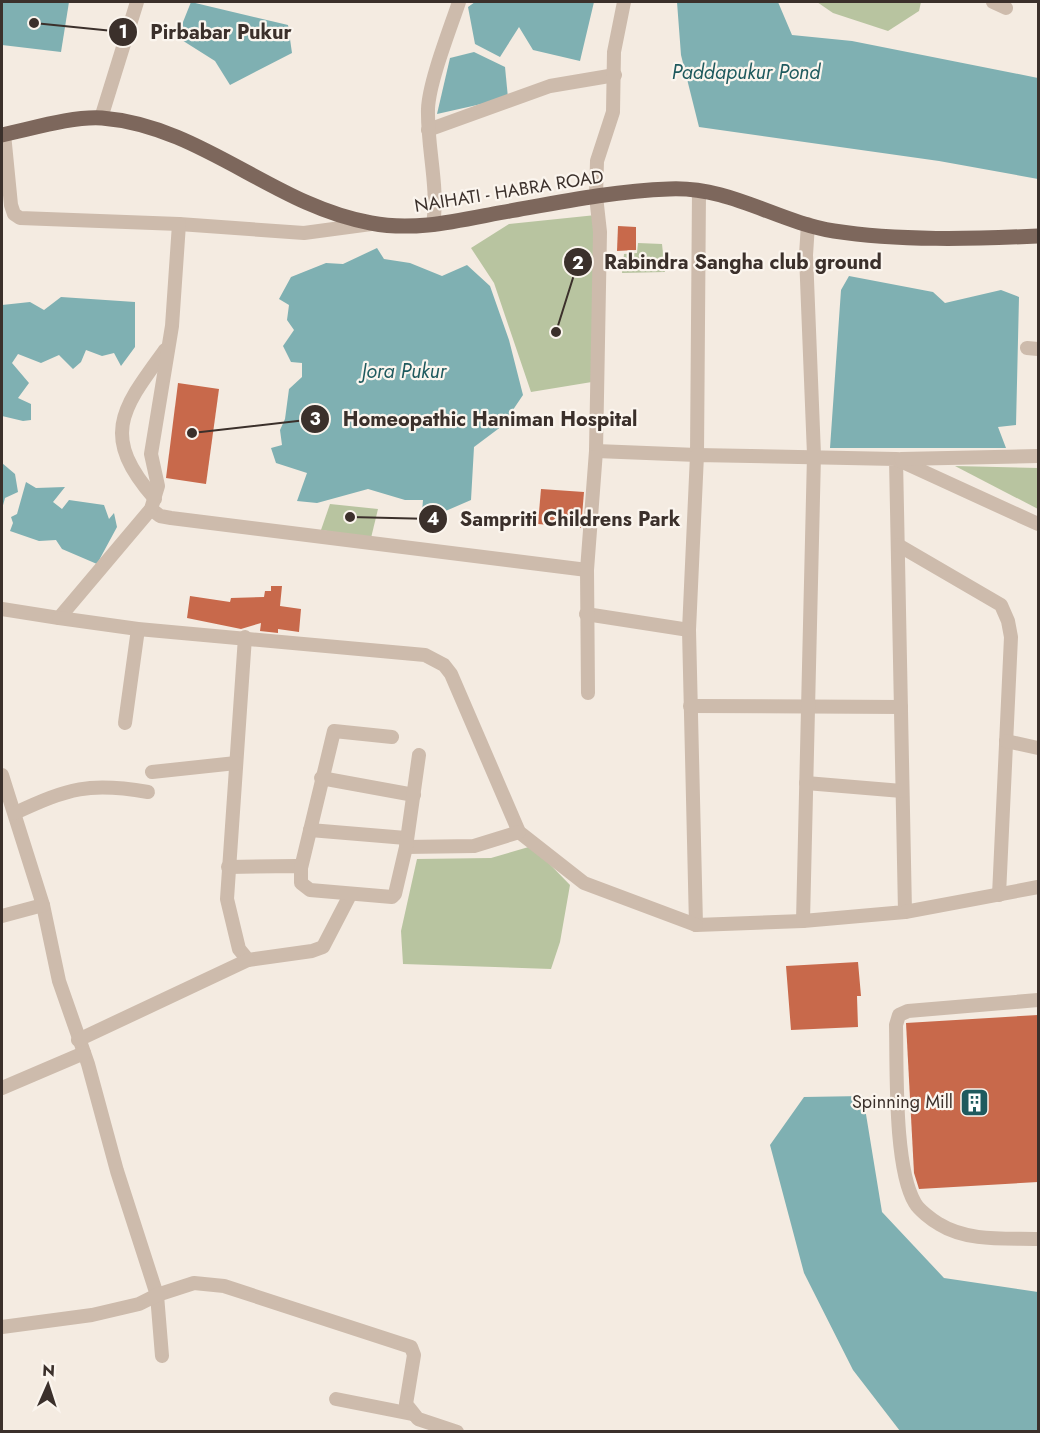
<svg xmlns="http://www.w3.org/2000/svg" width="1040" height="1433" viewBox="0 0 1040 1433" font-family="Jost,sans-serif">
<rect width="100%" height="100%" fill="#f4ebe1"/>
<g fill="#b8c4a0">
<polygon points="817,2 921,2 919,11 888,31 833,13"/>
<polygon points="596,215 604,380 531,392 494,283 471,248 509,224"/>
<polygon points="638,243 662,244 665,272 622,273 624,254 637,253"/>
<polygon points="955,466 1038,468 1038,509"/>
<polygon points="330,504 378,509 371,538 321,530"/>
<polygon points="532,846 570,885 560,942 551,969 403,964 401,931 417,859 491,858"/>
</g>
<g fill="#7fb0b2">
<polygon points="2,2 69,2 61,52 2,45"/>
<polygon points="191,2 288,25 292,53 230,85 215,61 177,37"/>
<polygon points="475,2 594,2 580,61 533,50 519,27 500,57 475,44 468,7"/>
<polygon points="677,2 778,2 792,35 852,41 1038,78 1038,179 939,161 699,127 681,55"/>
<polygon points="474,52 505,67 508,98 437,114 450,58"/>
<polygon points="377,248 384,259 410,263 442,276 467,265 490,286 509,340 523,395 502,426 474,447 471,500 441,513 422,512 423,500 405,500 368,489 317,503 297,501 307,473 276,463 271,448 282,445 280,430 285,419 289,389 302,377 302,363 291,362 283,346 294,330 287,320 289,305 279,299 291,277 326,263 343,264"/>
<polygon points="849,276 933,292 945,303 1001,290 1019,297 1016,425 998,427 1006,448 830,448 841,290"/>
<polygon points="61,297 135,302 135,347 121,366 114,353 102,356 86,350 81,362 73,369 59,355 41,363 18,354 12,363 29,383 18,398 31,404 31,420 23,421 2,416 2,305 30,302 44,310"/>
<polygon points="2,463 15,474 18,492 5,498 2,509"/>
<polygon points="26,482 36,488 65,487 53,502 62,509 69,500 104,505 109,519 114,513 117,527 97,564 62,549 56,540 39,541 10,531 13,523 11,517 17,514"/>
<polygon points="863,1096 882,1212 944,1278 1038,1292 1038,1431 900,1431 853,1370 804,1273 770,1145 804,1097"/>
</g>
<g fill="#c8694b">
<polygon points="618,226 636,227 636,250 617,251"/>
<polygon points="178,383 219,389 206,484 166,478"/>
<polygon points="541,489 584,492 581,528 538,524"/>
<polygon points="271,586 282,586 280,606 301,609 299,632 278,629 278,633 260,631 261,623 241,629 187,618 190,596 230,602 231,598 264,597 265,591 271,591"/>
<polygon points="858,962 861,996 857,996 858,1027 791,1030 786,966"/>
<polygon points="1038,1015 1038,1182 919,1189 914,1173 906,1023"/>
</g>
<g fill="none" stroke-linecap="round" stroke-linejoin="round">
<g stroke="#cdbbac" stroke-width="14">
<polyline points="993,2 1006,8"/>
<polyline points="101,118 137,2"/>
<polyline points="428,130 550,86 615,75"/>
<polyline points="179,224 304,233 371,224"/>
<path d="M433,225C439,187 427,148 428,109C429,82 450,29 459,2"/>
<polyline points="1027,348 1038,349"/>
<polyline points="596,451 697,455 699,191"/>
<polygon points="697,455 896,459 905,912 803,921 696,925 689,630"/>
<polyline points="896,459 1038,524"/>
<polyline points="901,459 1038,456"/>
<path d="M155,499C100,436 121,410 165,350"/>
<polyline points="151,509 160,516 171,518 587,570"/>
<polyline points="898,545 1001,605 1008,621 1011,637 999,895"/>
<polyline points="2,609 59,618 151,509 158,486 151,454 172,326 179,224 20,218 14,214 11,205 4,134"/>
<polyline points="586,614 689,630"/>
<polyline points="59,618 138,629 425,655 444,665 451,674 519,832 584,883 696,925"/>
<polyline points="245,637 227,899 239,949 248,960 312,951 323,947 350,895"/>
<polyline points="588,693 587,570 596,451 600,232 596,196 597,161 613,112 614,52 624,2"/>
<polyline points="690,706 901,707"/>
<polyline points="125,723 138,629"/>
<polyline points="1006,741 1038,748"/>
<polyline points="152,772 236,763"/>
<polyline points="2,775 43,905 59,981 88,1064 117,1171 157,1295 162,1356"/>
<polyline points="321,778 414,795"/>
<polyline points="806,783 902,791"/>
<path d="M15,813C69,788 89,782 148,792"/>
<polyline points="310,830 406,838"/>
<polyline points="406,847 474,846 519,832"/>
<polyline points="228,867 297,866 301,868 301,883 310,890 392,897 395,894 406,847 419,755"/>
<polyline points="301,868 334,731 392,737"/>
<polyline points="905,912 1038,887"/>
<polyline points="2,916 43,905"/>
<polyline points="803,921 814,455 806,255 808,224"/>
<path d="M1038,1000L908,1011L899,1015L896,1025C897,1069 894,1168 915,1203C919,1210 932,1220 939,1224C968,1242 1006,1238 1038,1239"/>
<polyline points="78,1040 248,960"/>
<polyline points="2,1088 84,1053"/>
<polyline points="2,1327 92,1315 139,1304 157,1295 194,1283 224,1286 411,1347 414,1355 406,1404 418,1419 457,1432"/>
<polyline points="336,1399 412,1414"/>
</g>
<path stroke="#7d675c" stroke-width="15" d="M2,135C31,129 72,116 102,118C202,126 274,206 371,223C412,231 452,222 493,214C551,204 610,191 669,189C730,186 777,222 834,231C898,241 974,239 1038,236"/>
</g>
<defs>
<symbol id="building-square" viewBox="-11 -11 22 22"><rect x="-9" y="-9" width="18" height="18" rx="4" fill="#1f5a5e" stroke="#fbf5ee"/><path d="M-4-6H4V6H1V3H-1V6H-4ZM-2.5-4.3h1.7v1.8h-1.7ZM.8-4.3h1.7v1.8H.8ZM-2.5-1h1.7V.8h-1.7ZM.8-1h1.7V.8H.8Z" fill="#fff"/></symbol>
</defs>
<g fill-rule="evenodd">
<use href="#building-square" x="958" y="1086" width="33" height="33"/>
</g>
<g text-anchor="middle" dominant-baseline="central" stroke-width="4.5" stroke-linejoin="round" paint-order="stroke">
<g font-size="18" fill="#3b302b" stroke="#fbf5ee">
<text transform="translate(509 191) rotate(-9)">NAIHATI - HABRA ROAD</text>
</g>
<g font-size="18" fill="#3b302b" stroke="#fbf5ee" text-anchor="end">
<text x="953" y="1102">Spinning Mill</text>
</g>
<g font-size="20" font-style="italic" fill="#1f5a5e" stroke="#fbf5ee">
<text x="746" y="72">Paddapukur Pond</text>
<text x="404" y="371">Jora Pukur</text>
</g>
</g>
<path fill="none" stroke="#3b302b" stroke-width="2" d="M34 23L123 32M556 332L578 262M192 433L315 419M350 517L433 519"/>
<g fill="#3b302b" stroke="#fbf5ee" stroke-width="2">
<circle cx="34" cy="23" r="6"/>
<circle cx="556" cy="332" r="6"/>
<circle cx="192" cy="433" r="6"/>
<circle cx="350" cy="517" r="6"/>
<circle cx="123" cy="32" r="15"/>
<circle cx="578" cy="262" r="15"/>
<circle cx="315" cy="419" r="15"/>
<circle cx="433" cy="519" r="15"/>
</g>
<g font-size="18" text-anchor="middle" font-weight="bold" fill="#fff">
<text x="123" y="38">1</text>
<text x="578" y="269">2</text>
<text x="315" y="425">3</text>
<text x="433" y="525">4</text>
</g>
<g font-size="20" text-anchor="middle" font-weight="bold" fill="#3b302b" stroke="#fbf5ee" stroke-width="4.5" stroke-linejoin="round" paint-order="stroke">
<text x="221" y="39">Pirbabar Pukur</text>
<text x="743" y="269">Rabindra Sangha club ground</text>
<text x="490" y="426">Homeopathic Haniman Hospital</text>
<text x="570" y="526">Sampriti Childrens Park</text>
</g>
<rect width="1040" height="1433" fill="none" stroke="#3b302b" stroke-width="6"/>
<g transform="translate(48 1385) rotate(3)" stroke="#fbf5ee" stroke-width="4.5" paint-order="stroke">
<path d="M0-4.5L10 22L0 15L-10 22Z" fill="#3b302b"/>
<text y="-9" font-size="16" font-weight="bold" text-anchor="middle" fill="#3b302b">N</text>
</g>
</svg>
